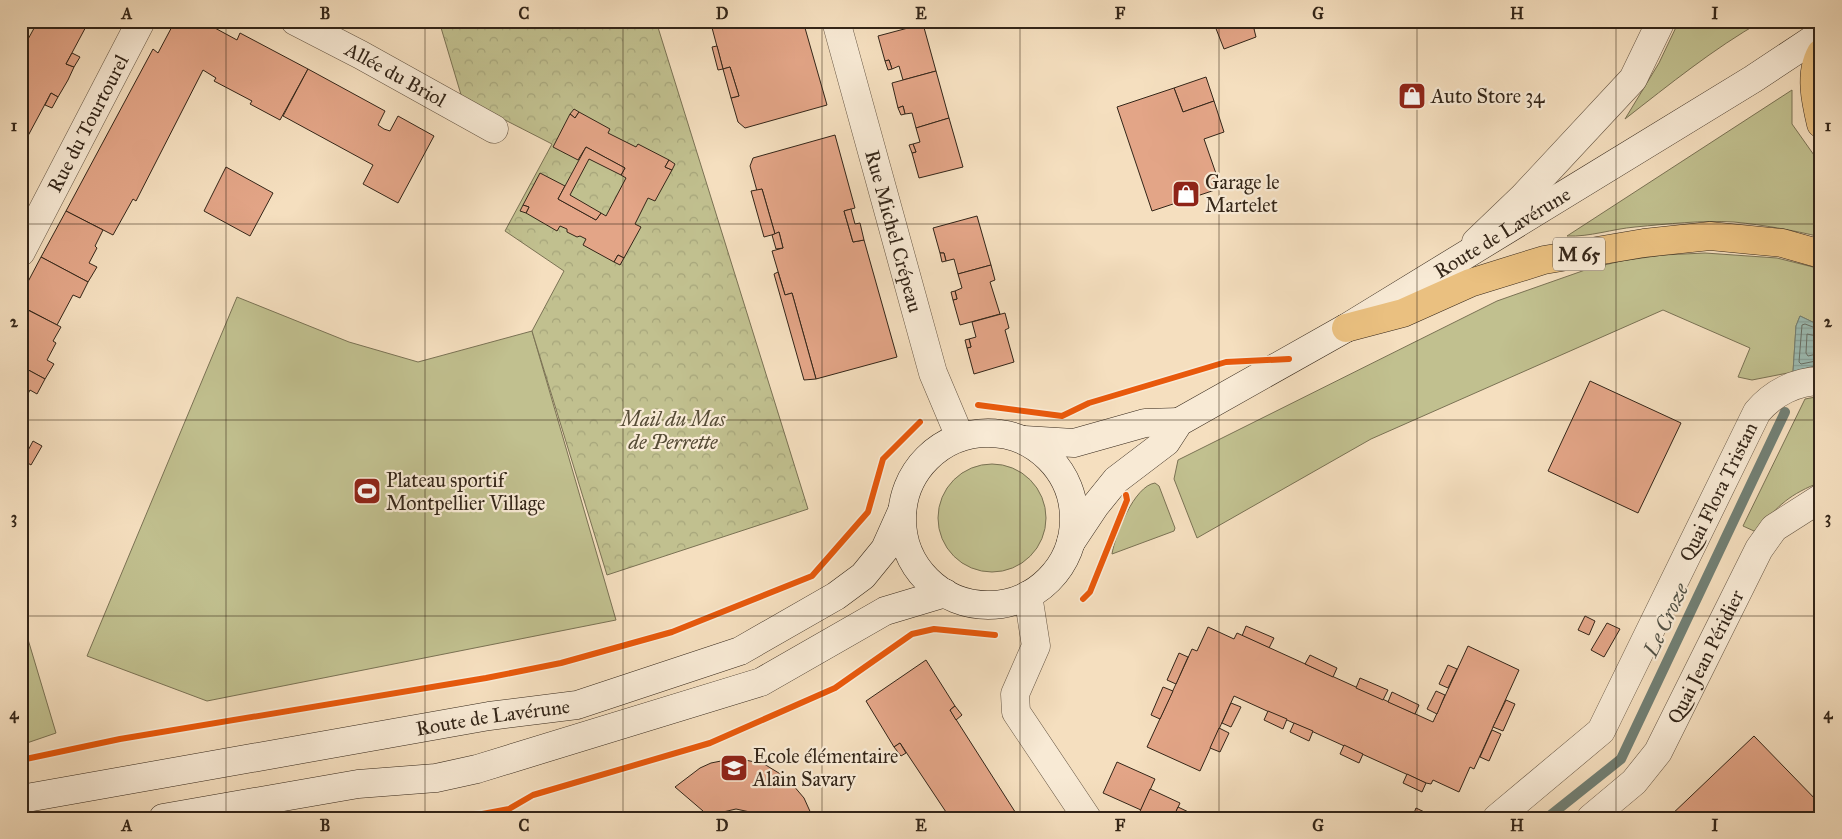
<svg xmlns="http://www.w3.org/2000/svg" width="1842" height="839" viewBox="0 0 1842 839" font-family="'IM FELL Great Primer',serif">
<defs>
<pattern id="park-crowns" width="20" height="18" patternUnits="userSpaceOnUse" patternTransform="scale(1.25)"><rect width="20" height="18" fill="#c1c08f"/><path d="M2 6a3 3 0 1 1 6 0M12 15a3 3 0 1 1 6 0" fill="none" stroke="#a6a57b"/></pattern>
<pattern id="water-rules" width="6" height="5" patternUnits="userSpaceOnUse" patternTransform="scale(1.25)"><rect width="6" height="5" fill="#9cbcb3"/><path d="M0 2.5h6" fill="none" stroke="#87a199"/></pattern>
</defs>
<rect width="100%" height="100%" fill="#f5dfbf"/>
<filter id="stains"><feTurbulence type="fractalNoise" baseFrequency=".004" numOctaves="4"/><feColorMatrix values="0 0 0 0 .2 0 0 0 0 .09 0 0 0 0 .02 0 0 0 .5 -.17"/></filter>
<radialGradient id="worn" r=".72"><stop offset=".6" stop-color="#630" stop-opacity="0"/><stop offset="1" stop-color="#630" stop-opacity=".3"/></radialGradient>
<g fill="#c1c08f" stroke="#7a7254">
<path d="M1679,21H1762C1713,49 1670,84 1625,119L1659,63Z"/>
<path d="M1792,90V124L1821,165V237C1792,230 1764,225 1734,222C1702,220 1668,224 1635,227C1612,229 1590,237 1567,236Z"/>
<polygon points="1705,253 1777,258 1821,269 1821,326 1800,316 1796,326 1793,372 1752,380 1738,377 1750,348 1663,310 1371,439 1197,538 1174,479 1178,460 1497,301 1588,269 1621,261 1663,255"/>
<polygon points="237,297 349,342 418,362 532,331 616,620 207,701 87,656"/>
<path d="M1821,396V482C1790,494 1778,505 1758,530L1754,531L1743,526L1805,399Z"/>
<circle cx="992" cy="518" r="54"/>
<path d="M1155,483L1159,486L1175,528L1174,531L1112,554C1115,535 1134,486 1155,483Z"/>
<polygon points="21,616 56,733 21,745"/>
</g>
<polygon fill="url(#park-crowns)" stroke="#7a7254" points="439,21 656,21 808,509 607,575 532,331 564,271 505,231 552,144 462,98"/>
<polygon fill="url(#water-rules)" stroke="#728075" points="1800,316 1821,326 1821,364 1793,372 1796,326"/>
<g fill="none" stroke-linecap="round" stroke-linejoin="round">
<g stroke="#687066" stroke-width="1">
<polyline points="1821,330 1805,324 1802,325 1799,362 1801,364 1821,360"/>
<polyline points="1821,337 1807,334 1806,353 1808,356 1821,353"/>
</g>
<polyline stroke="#728075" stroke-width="10" points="1547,818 1621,759 1785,412"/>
</g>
<g fill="#e3a587" stroke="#332518">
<polygon points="38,21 89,21 66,64 74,67 68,80 58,97 51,93 22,147 21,52"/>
<polygon points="175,21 202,21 237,40 240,33 308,69 280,120 250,104 252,101 214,81 216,78 203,70 136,201 133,199 113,235 66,211 153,49 158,53"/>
<polygon points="719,21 803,21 827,105 745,128 738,122 731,98 739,96 730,67 723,69 711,24"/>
<polygon points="1213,21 1272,21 1254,29 1256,37 1224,49"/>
<polygon points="1554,21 1571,21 1556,27"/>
<polygon points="923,24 936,71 903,80 899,66 892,69 889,60 885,61 878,36"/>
<polygon points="717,46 723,69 718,70 712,47"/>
<polygon points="72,53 80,57 74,67 66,64"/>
<polygon points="889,60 892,69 888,70 885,61"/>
<polygon points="730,67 739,96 731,98 723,69"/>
<polygon points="308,69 385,111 378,125 384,129 390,131 398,116 434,136 398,203 363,184 373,165 283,116"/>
<polygon points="936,71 949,118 916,128 912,113 905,114 903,106 898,108 892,83"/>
<polygon points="1206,77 1214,101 1183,112 1174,88"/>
<polygon points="1174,88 1183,112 1214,101 1224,132 1204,139 1221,188 1152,211 1117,107"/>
<polygon points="51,93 58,97 52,108 45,105"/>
<polygon points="903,106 905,114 901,115 898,108"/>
<polygon points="574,109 579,112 575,118 570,114"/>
<polygon points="579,112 610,129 608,133 636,147 638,144 669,160 665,167 672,170 655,201 648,198 635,224 641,227 624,258 618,255 614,262 583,245 586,239 580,236 577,237 567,232 567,229 560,226 557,231 526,213 529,207 523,205 540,173 565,186 558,199 596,220 601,213 606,216 626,178 621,175 625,168 586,147 578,160 553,147 570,114 575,118"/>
<polygon points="949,118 963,167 919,178 912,153 916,152 913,144 920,142 916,128"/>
<polygon points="835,135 855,208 844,211 853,242 864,240 897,357 816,379 792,293 785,295 772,251 783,248 779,232 775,234 762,189 757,191 750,166 753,158"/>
<polygon points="913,144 916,152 912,153 909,145"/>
<polygon points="586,147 625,168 621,175 589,159 570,195 601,213 596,220 558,199"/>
<polygon points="669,160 675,164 672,170 665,167"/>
<polygon points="226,167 273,193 250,236 204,211"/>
<polygon points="762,189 775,234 764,237 751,191"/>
<polygon points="523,205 529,207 526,213 520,211"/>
<polygon points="851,209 855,224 860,223 864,240 853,242 844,211"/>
<polygon points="66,211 103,230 95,246 97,248 89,263 97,267 88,282 41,257"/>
<polygon points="977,216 991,265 958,274 954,259 946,261 944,253 940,253 933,228"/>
<polygon points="779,232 783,248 776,249 772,235"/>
<polygon points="940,253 944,253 946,261 942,262"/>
<polygon points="618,255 624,258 620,265 614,262"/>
<polygon points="41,257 88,282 80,298 73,295 57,325 21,306 21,295"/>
<polygon points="991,265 995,280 990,282 1000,314 960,325 953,300 957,299 955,291 962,288 958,274"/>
<polygon points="778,272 785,295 792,293 816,379 804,380 774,274"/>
<polygon points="955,291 957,299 953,300 951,292"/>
<polygon points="24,308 61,327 53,341 56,343 47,360 54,364 45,379 21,366 21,312"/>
<polygon points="1005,313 1009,328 1005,330 1014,362 974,374 967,348 971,347 969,339 976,337 972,322"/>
<polygon points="969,339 971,347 967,348 965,340"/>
<polygon points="21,366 45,379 37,394 30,390 21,407"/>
<polygon points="1590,381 1681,423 1638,513 1548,471"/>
<polygon points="33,441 42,446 31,465 23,460"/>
<polygon points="1821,564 1821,573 1815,567"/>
<polygon points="1585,616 1595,621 1589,635 1578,630"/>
<polygon points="1607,623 1620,629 1604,657 1591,650"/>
<polygon points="1246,626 1274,638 1269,648 1242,636"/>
<polygon points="1208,627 1234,639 1237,633 1433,722 1468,646 1519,670 1474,769 1470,767 1459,792 1433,780 1431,784 1426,783 1234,696 1200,771 1147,747 1192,649 1197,651"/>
<polygon points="1179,653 1188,657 1176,684 1167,680"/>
<polygon points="1310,655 1337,668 1333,677 1305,664"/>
<polygon points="926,660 955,706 950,710 1019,818 950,818 900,743 894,747 866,701"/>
<polygon points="1448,665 1457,669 1448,688 1439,684"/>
<polygon points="1360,678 1388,690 1383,700 1356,688"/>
<polygon points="1163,687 1173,691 1160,719 1151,715"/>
<polygon points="1436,691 1445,695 1437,714 1427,709"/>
<polygon points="1392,692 1419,705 1415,714 1388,702"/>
<polygon points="1506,700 1515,704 1503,731 1493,727"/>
<polygon points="1231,703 1241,707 1231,727 1222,723"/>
<polygon points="955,706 962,715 956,720 950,710"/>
<polygon points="1268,711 1287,719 1283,729 1264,720"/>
<polygon points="1294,723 1313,731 1309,741 1290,732"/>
<polygon points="1219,728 1229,733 1220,752 1210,748"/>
<polygon points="1492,730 1501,734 1489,761 1480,757"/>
<polygon points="1754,736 1821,805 1821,818 1668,818"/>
<polygon points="900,743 906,753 901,756 894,747"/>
<polygon points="1344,745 1363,754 1359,763 1340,754"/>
<polygon points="736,758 764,764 787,778 804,798 813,818 756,818 750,812 736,809 723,812 715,818 700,818 703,811 675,787 700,768 711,763"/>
<polygon points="1117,762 1155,779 1141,810 1103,793"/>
<polygon points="1407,774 1426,783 1422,792 1403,783"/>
<polygon points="1150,789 1180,803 1173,818 1137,818"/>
<polygon points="1178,807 1201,818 1173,818"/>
<polygon points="1416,808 1437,818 1412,818"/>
</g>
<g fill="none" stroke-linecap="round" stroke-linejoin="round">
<defs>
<g id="minor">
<path id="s1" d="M295,21L361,55L494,129"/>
<path id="s2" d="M836,21L933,373L960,437"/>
<polyline points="1476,242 1524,196 1633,79 1661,21"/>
<path id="s3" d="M21,252L141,21"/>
<polyline points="1028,595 1036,646 1015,694 1016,712 1087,818"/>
<path id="s4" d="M1497,818L1601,731L1757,412C1773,393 1796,381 1821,381"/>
<path id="s5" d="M1591,818L1634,782L1658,752L1759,549L1774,528L1821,498"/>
</g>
<g id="secondary">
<circle cx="988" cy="519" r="86"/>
<polyline points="1024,440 1074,443 1145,423 1179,422"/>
<path id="s6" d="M1071,542L1095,506L1116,480L1166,442L1179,422L1346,328L1753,79L1821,34"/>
<path id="s7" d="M21,799L489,716L577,705L740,651L836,596L863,576L885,549L902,511"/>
<polyline points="163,818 358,784 436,778 477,769 761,682 885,611 945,593"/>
</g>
<g id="primary">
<path d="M1821,53C1809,74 1816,103 1821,124"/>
<polyline points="1346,328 1403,313 1470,283 1544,260 1644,243 1710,236 1782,243 1821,254"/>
</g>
</defs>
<use href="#minor" stroke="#645442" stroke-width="29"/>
<use href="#secondary" stroke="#332518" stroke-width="29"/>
<use href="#primary" stroke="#332518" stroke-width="29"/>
<use href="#minor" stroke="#f8ead5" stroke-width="28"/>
<use href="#secondary" stroke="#f8ead5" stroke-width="28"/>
<use href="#primary" stroke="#eac080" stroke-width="28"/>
<defs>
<g id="cycleway">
<polyline points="978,405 1062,416 1089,403 1226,362 1289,359"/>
<polyline points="1083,599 1090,592 1127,500 1126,495"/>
<polyline points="21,760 120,739 486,678 561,663 672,632 812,576 868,512 883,459 920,422"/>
<polyline points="461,818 509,809 533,795 710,743 835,688 912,634 934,629 995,635"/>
</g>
</defs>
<use href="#cycleway" stroke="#f8ead5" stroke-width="9"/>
<use href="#cycleway" stroke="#e8590c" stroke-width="6"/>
</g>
<path fill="none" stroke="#332518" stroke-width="1" stroke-opacity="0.55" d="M226,21V818M425,21V818M623,21V818M822,21V818M1020,21V818M1219,21V818M1417,21V818M1616,21V818M21,224H1821M21,420H1821M21,616H1821"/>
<defs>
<symbol id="shop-square" viewBox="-11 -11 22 22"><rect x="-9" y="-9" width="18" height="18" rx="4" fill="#8f2418" stroke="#f8ead5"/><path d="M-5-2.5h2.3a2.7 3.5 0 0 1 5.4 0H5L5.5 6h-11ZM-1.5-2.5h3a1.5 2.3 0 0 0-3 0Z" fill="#fff"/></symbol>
<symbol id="stadium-square" viewBox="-11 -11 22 22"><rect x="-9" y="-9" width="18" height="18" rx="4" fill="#8f2418" stroke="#f8ead5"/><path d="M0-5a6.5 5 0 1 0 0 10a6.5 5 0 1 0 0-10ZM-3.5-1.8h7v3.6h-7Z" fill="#fff"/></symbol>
<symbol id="school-square" viewBox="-11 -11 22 22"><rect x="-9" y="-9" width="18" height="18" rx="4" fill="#8f2418" stroke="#f8ead5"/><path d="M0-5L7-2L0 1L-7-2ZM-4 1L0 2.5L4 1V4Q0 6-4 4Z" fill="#fff"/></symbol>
</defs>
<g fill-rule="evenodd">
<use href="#shop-square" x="1396" y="80" width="32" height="32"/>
<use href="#shop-square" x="1170" y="178" width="32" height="32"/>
<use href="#stadium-square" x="351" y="475" width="32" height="32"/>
<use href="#school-square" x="718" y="752" width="32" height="32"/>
</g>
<g text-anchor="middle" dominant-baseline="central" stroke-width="4.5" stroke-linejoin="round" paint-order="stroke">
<rect fill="#f8ead5" stroke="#6e6051" stroke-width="1" x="1553" y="237.5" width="52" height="33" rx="4"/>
<g font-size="19" font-weight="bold" fill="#332518">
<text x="1579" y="254">M 65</text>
</g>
<g font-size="20" fill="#332518" stroke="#f8ead5">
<text stroke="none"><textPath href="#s1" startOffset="114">Allée du Briol</textPath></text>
<text stroke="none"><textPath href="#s3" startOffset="145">Rue du Tourtourel</textPath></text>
<text stroke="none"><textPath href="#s2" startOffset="218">Rue Michel Crépeau</textPath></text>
<text stroke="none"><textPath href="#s6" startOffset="538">Route de Lavérune</textPath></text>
<text stroke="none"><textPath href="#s4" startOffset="402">Quai Flora Tristan</textPath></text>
<text stroke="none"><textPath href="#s5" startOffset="201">Quai Jean Péridier</textPath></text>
<text stroke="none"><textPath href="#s7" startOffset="479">Route de Lavérune</textPath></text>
</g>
<g font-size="20" fill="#332518" stroke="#f8ead5" text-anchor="start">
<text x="1431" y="96">Auto Store 34</text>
<text x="1205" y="182">Garage le<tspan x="1205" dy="23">Martelet</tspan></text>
<text x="386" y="480">Plateau sportif<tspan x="386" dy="23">Montpellier Village</tspan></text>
<text x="753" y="756">Ecole élémentaire<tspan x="753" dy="23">Alain Savary</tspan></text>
</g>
<g font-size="20" font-style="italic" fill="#564c36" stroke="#f8ead5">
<text x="673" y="419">Mail du Mas<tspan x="673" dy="23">de Perrette</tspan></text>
</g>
<g font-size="21" font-style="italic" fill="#525246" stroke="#f8ead5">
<text transform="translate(1666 620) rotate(-65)">Le Croze</text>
</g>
</g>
<rect width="1842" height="839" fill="none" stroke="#f5dfbf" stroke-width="55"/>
<rect x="28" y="28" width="1786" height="784" fill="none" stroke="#332518" stroke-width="2"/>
<g font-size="16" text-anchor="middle" font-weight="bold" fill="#332518">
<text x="127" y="19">A</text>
<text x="325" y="19">B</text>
<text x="524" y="19">C</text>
<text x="722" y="19">D</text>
<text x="921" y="19">E</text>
<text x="1120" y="19">F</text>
<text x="1318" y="19">G</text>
<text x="1517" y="19">H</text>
<text x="1715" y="19">I</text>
<text x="14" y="131">1</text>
<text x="1828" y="131">1</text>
<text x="14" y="327">2</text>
<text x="1828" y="327">2</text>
<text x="14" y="523">3</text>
<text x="1828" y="523">3</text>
<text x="14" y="719">4</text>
<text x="1828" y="719">4</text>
<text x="127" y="831">A</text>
<text x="325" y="831">B</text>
<text x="524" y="831">C</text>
<text x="722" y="831">D</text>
<text x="921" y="831">E</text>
<text x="1120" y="831">F</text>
<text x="1318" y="831">G</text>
<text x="1517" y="831">H</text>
<text x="1715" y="831">I</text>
</g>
<rect width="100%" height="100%" filter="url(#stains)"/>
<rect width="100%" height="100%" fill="url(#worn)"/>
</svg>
